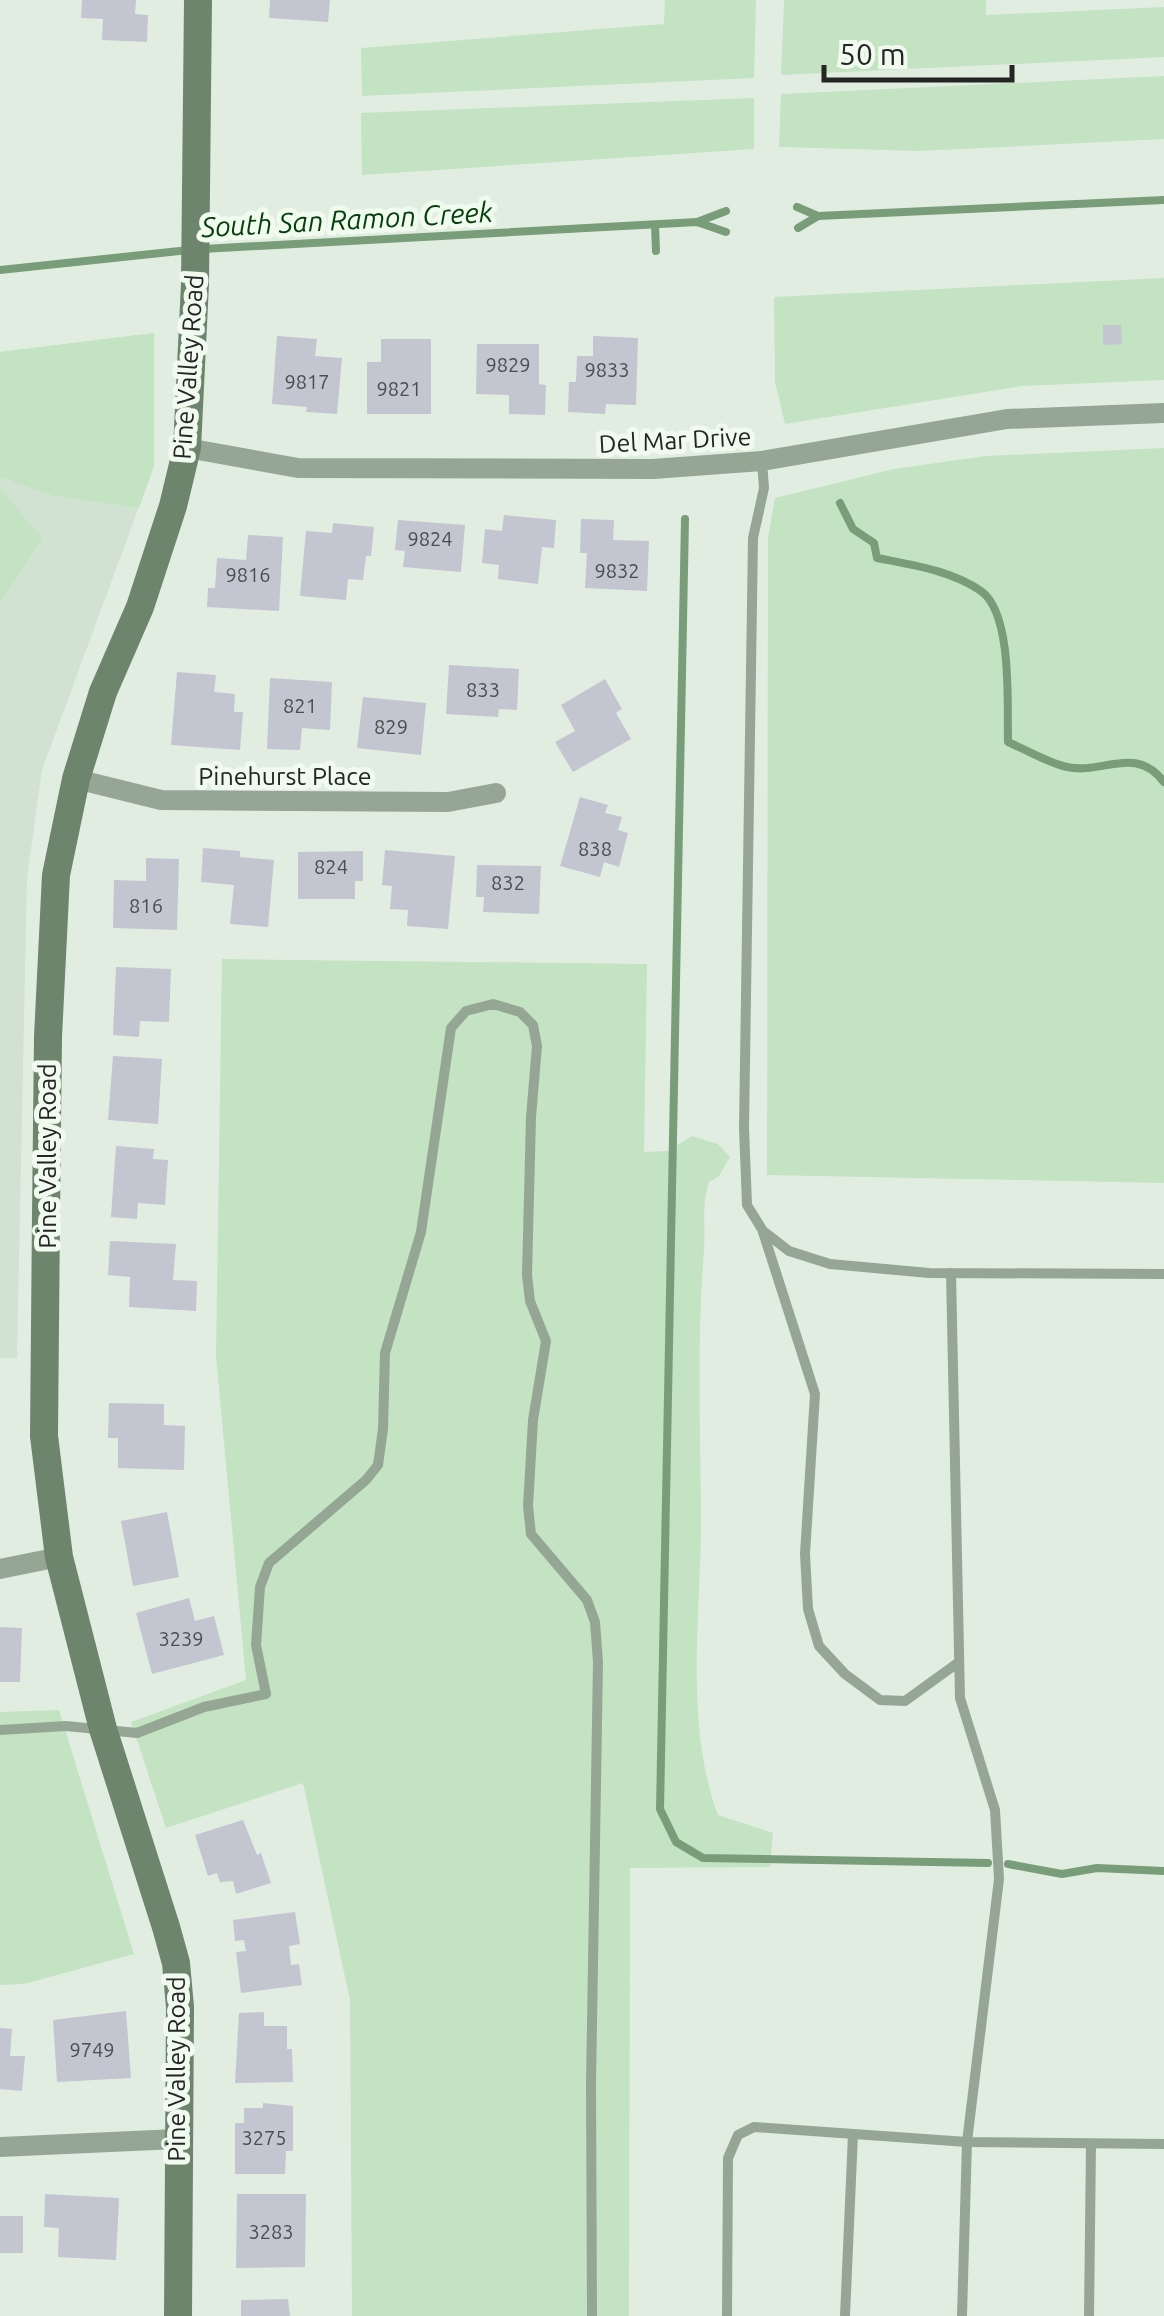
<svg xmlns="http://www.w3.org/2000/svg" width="1164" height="2316" viewBox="0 0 1164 2316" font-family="Ubuntu,sans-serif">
<rect width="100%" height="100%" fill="#e2ede2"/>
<polygon fill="#d2e2d2" points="154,333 154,466 42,770 27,878 17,1358 0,1358 0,352"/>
<g fill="#c3e3c3">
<polygon points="665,0 756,0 754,78 362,96 361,48 664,24"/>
<polygon points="784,0 986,0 986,15 1164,7 1164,57 781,75"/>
<polygon points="1164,76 1164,139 919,151 779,147 781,94"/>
<polygon points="754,98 754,149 362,175 361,113"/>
<polygon points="1164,278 1164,380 1022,386 785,424 775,382 774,297"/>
<polygon points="154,333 154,466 139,508 55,496 0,477 0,352"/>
<polygon points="1164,448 1164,1183 767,1175 768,538 775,498 894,469 986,456"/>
<polygon points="0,488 42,538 0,603"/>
<path d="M222,959L647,964L644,1152L668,1151L692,1136L718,1144L730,1157L719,1176L709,1182C701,1207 706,1224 704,1250C697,1337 700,1423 701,1510C702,1608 683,1722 718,1815L773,1833L770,1867L630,1868L629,2316H352L350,2000L303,1783L166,1828L131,1722L246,1680L216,1356Z"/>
<polygon points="59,1710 134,1954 24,1984 0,1985 0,1712"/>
</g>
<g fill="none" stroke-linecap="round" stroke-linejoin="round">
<g stroke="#799d79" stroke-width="8">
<polyline points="797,207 818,216"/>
<polyline points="697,222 726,211"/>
<polyline points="655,225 656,251"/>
<polyline points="798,228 818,216 1164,200"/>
<polyline points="203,249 697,222 726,232"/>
<polyline points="0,270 189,250"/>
<path d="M840,503L853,529L874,543L877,558C912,565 950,570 981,591C1013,614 1007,705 1008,742C1027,750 1048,763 1067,767C1103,775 1135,744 1164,782"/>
<polyline points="685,519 660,1809 676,1842 703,1858 988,1863"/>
<polyline points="1008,1864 1062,1874 1097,1868 1164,1871"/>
</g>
</g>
<g fill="#c3c5d1">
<polygon points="82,0 136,0 135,14 148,15 147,42 102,40 103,19 81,18"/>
<polygon points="270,0 330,0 328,22 269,18"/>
<polygon points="1103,325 1121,325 1122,344 1103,345"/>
<polygon points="277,336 317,339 315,356 342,358 337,414 306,412 307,407 272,404"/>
<polygon points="593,336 638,338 636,405 606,404 605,414 568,412 569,382 576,382 577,356 593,356"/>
<polygon points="381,339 431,339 431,414 367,414 367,362 381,362"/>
<polygon points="477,344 539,344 539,384 546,385 545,415 509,414 509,395 476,394"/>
<polygon points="504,515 556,520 554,548 542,547 538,584 498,579 499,565 482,563 485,529 502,531"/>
<polygon points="581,519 614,520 613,540 649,541 647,591 585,588 587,553 580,553"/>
<polygon points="398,520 465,525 461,572 403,567 405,551 395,550"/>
<polygon points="333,523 374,527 371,556 366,556 363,580 348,579 346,600 300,596 306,531 332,533"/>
<polygon points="248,535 283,537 279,611 207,607 208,588 215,588 217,558 246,560"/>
<polygon points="449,665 519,669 517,710 499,709 498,717 446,714"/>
<polygon points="177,672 216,675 214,692 235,694 234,712 243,712 240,750 171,745"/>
<polygon points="270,678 332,682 330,730 302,728 300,750 267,749"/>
<polygon points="605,679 622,709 616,713 631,739 573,772 555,742 575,731 561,705"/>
<polygon points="363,697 426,703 421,755 357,748"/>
<polygon points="580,797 608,805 605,813 622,817 618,830 628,833 619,867 604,862 600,877 560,866"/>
<polygon points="203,848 240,851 240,857 274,860 268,927 230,924 234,885 201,882"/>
<polygon points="385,850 455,856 448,929 407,926 408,910 390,909 392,886 382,885"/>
<polygon points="363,851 363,881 355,881 355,899 298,899 298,852"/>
<polygon points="146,858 179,859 177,930 113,928 114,880 146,881"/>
<polygon points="477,865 541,866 539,914 483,912 484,897 476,897"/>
<polygon points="116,967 171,969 169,1022 140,1021 139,1037 113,1035"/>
<polygon points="113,1056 162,1059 158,1124 108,1120"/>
<polygon points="116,1146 154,1149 153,1159 168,1160 165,1205 138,1203 137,1219 111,1217"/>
<polygon points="110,1241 176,1244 173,1280 197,1281 196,1311 129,1307 130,1277 108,1275"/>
<polygon points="109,1403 164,1404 164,1425 185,1426 184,1470 118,1468 118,1438 108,1438"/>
<polygon points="167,1512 179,1577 133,1586 121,1521"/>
<polygon points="189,1598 195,1621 214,1616 224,1655 152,1674 136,1613"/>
<polygon points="0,1627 22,1628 20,1682 0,1682"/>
<polygon points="243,1820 257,1855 261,1853 271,1883 236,1894 233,1881 220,1882 217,1873 208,1876 195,1835"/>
<polygon points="295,1912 300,1944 289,1946 291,1965 299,1964 302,1985 241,1993 236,1952 246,1951 244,1940 235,1941 233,1920"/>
<polygon points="126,2011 131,2078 57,2082 53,2020"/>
<polygon points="264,2012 264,2026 287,2026 287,2049 292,2049 293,2082 235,2083 239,2013"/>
<polygon points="0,2028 12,2029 10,2056 25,2056 22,2091 0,2089"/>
<polygon points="263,2103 293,2106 293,2151 286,2151 285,2174 235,2174 235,2123 244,2123 244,2108 263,2108"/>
<polygon points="45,2194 119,2198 116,2260 58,2257 59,2228 44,2227"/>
<polygon points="237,2194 306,2194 305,2267 236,2268"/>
<rect x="0" y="2216" width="23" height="37"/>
<polygon points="288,2299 290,2316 241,2316 241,2300"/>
</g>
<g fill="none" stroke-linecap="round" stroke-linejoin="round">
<g stroke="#96a695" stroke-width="10">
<polyline points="762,462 764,488 753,538 744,1128 747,1205 763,1231 789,1251 830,1264 929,1273 1164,1274"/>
<polyline points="763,1232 815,1394 805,1554 808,1609 819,1646 845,1674 880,1700 905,1701 959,1662"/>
<polyline points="951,1273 960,1698 995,1810 999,1879 967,2142 962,2316"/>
<polyline points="0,1730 66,1726 137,1733 204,1707 266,1694 256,1645 260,1587 269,1563 366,1480 378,1465 383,1429 385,1353 421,1232 451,1028 466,1011 493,1004 520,1012 533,1025 537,1046 531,1117 527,1275 530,1301 546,1341 533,1420 528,1506 531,1534 587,1600 595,1622 598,1662 591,2084 592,2316"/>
<polyline points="727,2316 728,2158 738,2135 754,2127 967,2142 1164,2144"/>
<polyline points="845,2316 853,2134"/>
<polyline points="1089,2316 1091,2144"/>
</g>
<g stroke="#96a695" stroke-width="20">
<polyline points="187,448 298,468 653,469 762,461 1007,419 1164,413"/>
<polyline points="76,779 161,800 448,802 496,793"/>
<polyline points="0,1569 59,1557"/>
<polyline points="0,2147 177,2139"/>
</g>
<polyline stroke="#6e856d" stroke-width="28" points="178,2316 180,2007 176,1963 166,1927 103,1729 59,1557 44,1436 46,1215 48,1037 56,875 76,779 103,692 140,607 173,506 187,448 195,284 198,0"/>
</g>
<g text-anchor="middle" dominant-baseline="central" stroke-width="10" stroke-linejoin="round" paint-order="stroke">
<g font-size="20" fill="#4b4e4e">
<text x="508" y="364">9829</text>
<text x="607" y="369">9833</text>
<text x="307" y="381">9817</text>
<text x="399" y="388">9821</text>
<text x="430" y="538">9824</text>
<text x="617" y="570">9832</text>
<text x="248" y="574">9816</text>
<text x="483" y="689">833</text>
<text x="300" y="705">821</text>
<text x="391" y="726">829</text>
<text x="595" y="848">838</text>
<text x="331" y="866">824</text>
<text x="508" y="882">832</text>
<text x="146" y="905">816</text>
<text x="181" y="1638">3239</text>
<text x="92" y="2049">9749</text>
<text x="264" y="2137">3275</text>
<text x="271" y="2231">3283</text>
</g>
<g font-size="25" fill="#232623" stroke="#f0faef">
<text transform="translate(188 367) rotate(-86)">Pine Valley Road</text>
<text transform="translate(675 440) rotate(-3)">Del Mar Drive</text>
<text x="285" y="776">Pinehurst Place</text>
<text transform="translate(47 1156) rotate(-90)">Pine Valley Road</text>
<text transform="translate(176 2069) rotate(-90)">Pine Valley Road</text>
</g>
<g font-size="28" font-style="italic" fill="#063e0c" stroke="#f0faef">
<text transform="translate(347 219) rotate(-3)">South San Ramon Creek</text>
</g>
</g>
<path d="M824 65v15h188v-15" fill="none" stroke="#232623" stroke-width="5"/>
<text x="839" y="65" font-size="30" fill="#232623" stroke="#f0faef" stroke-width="8" paint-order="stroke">50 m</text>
</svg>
